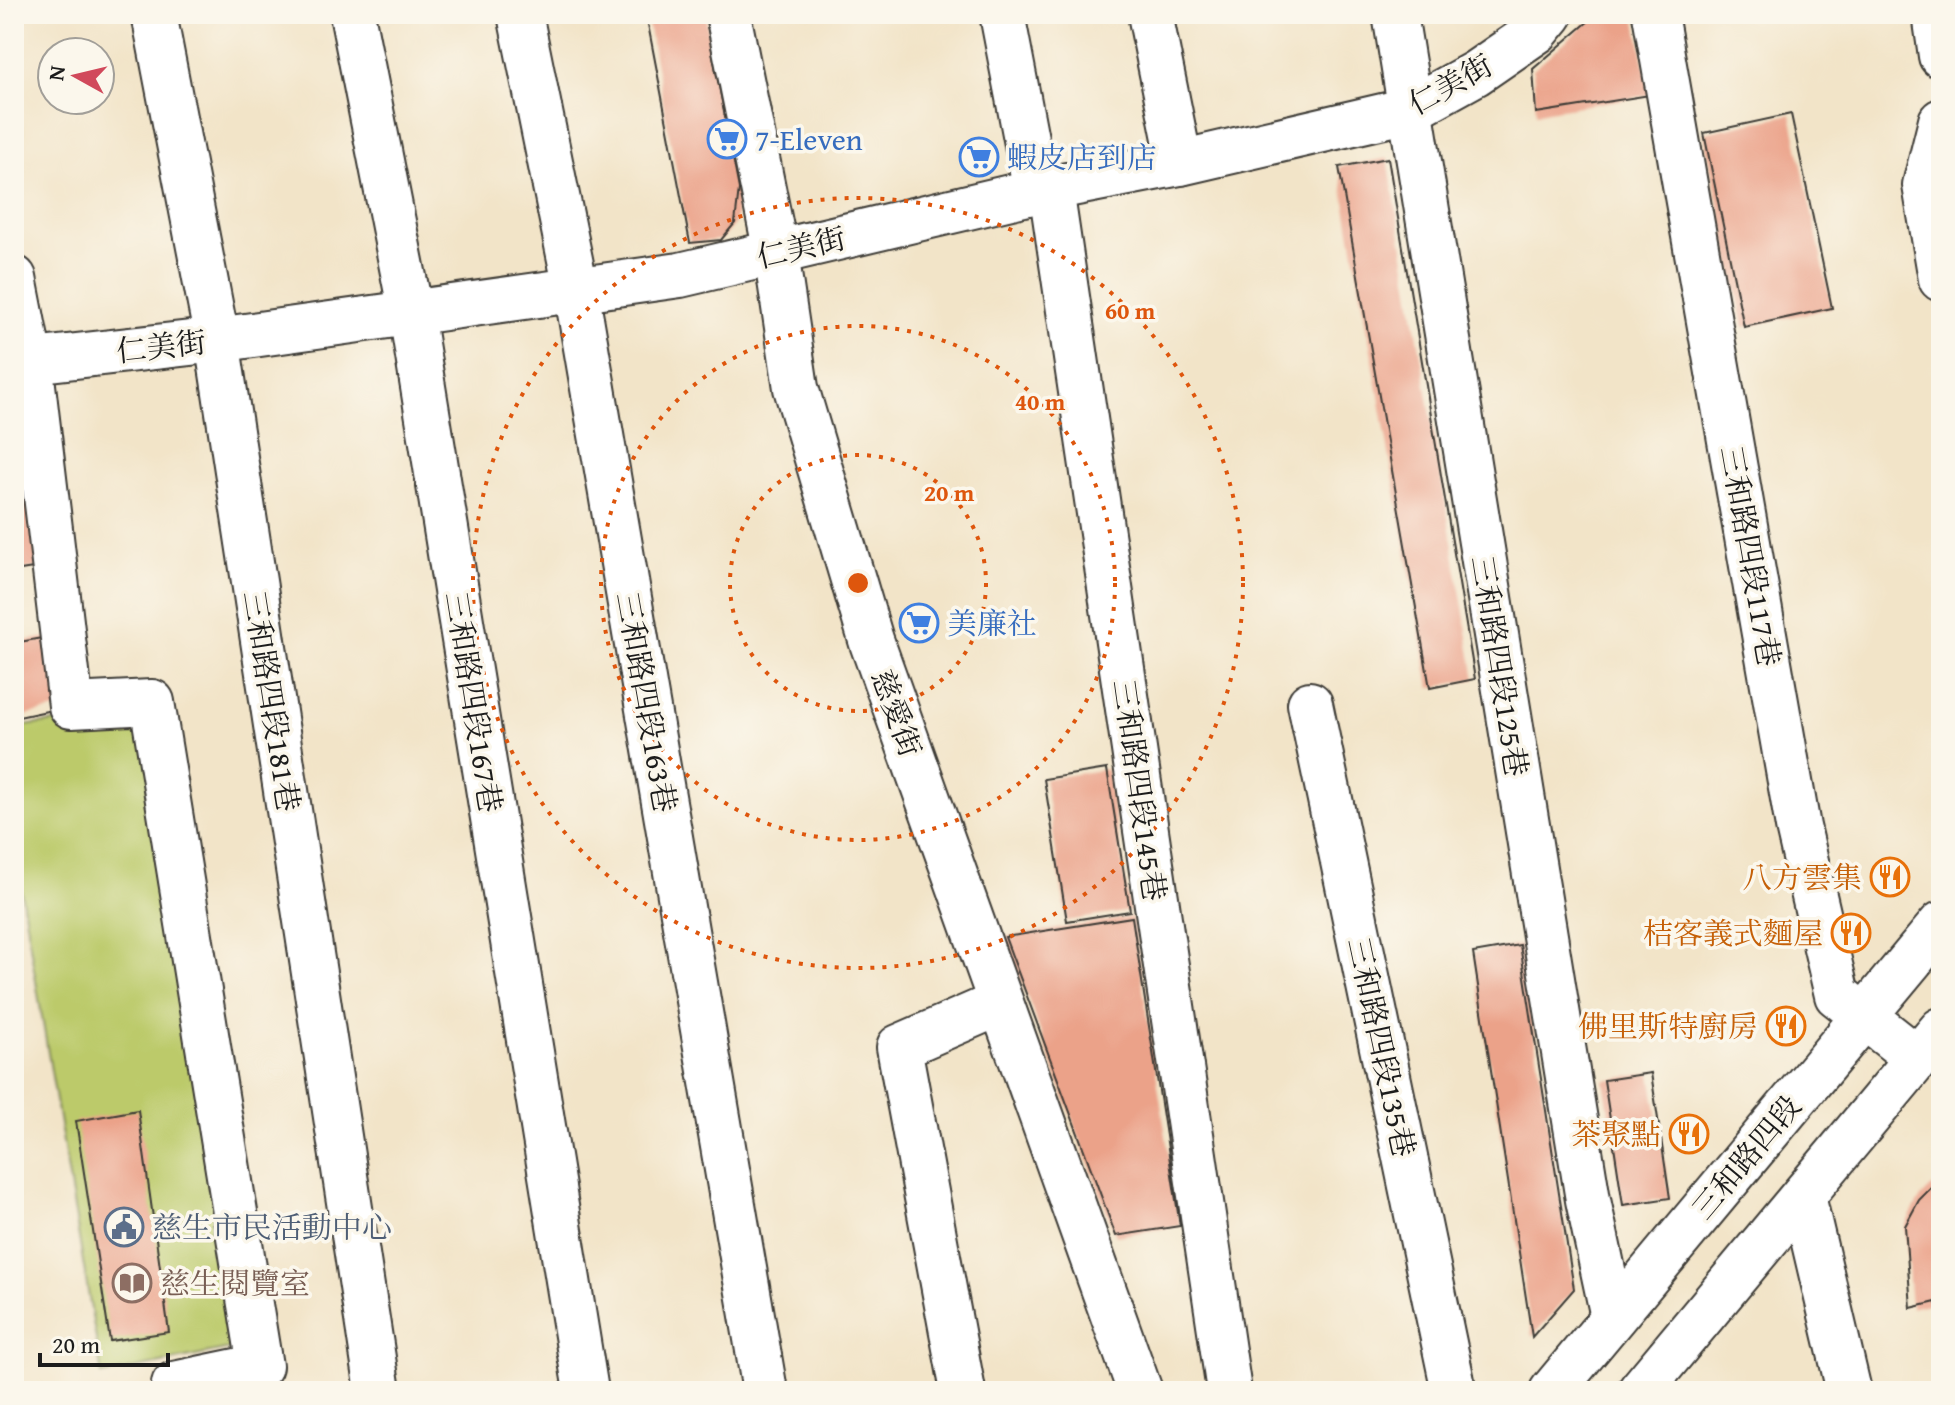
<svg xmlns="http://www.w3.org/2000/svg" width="1955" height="1405" viewBox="0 0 1955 1405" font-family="'Gentium Book Plus','Noto Serif TC',serif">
<rect width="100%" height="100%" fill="#fbf7ec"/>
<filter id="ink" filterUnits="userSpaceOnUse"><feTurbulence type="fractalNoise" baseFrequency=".0125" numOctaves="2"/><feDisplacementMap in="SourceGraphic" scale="16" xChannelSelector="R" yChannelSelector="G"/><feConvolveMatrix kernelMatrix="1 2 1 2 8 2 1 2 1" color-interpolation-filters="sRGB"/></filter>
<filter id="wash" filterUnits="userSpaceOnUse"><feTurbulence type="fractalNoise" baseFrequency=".006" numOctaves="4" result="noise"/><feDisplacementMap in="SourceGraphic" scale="32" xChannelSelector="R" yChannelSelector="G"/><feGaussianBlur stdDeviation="1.8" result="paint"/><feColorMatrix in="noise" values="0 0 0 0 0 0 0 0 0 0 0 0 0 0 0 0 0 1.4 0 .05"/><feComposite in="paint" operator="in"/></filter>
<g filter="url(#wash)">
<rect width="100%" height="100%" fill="#f2e4c8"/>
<polygon fill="#bcca6b" stroke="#6c7344" stroke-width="2" points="143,712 245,1346 102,1375 14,850 14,727"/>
<g id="blocks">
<g fill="#eba289">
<polygon points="646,14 705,14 739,189 735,223 721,240 690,243"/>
<polygon points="1597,14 1635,14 1650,95 1536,113 1533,69"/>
<polygon points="1791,114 1832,308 1744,327 1704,133"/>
<polygon points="1388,158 1475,679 1430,688 1339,167"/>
<polygon points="22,414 46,566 14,571 14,415"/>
<polygon points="53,636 66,707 14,718 14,643"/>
<polygon points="1107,769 1130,911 1067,921 1044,779"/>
<polygon points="1132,917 1180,1226 1116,1236 1005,937"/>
<polygon points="1520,945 1574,1289 1532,1337 1473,953"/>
<polygon points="1651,1073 1670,1198 1623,1205 1604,1080"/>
<polygon points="138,1110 169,1332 110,1341 76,1121"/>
<polygon points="1941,1178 1941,1317 1940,1318 1936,1302 1911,1308 1905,1226 1919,1200"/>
</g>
</g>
</g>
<g filter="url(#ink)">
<use href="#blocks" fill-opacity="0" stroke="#3c3a36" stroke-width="2"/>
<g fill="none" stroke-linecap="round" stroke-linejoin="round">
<defs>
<g id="minor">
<polyline points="154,14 217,340 378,1391"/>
<polyline points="352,14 411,313 586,1391"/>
<polyline points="520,14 576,289 765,1391"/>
<polyline points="728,14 776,253 796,388 871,640 1140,1391"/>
<polyline points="1002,14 1036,191"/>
<polyline points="1150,14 1180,163"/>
<polyline points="1395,14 1588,1200 1613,1317"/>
<polyline points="1655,14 1798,827 1837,995 1917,1058"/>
<polyline points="1935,14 1941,56"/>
<polyline points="1941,121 1925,185 1941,279"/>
<polyline points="1051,189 1229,1391"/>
<polyline points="14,278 30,360 71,706 152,702 260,1366 174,1384 175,1391"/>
<polyline points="14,363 217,340 680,275 1036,191 1180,163 1409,110 1476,73 1537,31 1551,14"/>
<polyline points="1310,704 1454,1391"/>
<polyline points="1803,1196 1849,1391"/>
<polyline points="963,1391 899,1047 1000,1003"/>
</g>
<g id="major">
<polyline points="1552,1391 1941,924"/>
<polyline points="1640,1391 1941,1030"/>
</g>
</defs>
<use href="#minor" stroke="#3c3a36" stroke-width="48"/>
<use href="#major" stroke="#3c3a36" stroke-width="48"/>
<use href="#minor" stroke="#fff" stroke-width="44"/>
<use href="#major" stroke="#fff" stroke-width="44"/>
</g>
</g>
<g fill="none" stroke="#de560d" stroke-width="4" stroke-dasharray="4 8">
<circle cx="858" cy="583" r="128"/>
<circle cx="858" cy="583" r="257"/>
<circle cx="858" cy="583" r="385"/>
</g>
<defs>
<symbol id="supermarket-ring" viewBox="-11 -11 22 22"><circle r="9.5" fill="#fbf7ec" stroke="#3f7fe0" stroke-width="1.5"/><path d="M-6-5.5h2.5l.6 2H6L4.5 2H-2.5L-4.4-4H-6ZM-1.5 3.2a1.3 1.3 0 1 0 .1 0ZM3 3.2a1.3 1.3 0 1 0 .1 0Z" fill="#3f7fe0"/></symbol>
<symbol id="restaurant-ring" viewBox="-11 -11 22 22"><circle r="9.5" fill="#fbf7ec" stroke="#e8710a" stroke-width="1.5"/><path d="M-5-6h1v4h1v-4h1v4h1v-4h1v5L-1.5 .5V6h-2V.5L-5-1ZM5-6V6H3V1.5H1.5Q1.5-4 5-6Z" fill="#e8710a"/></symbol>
<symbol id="civic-ring" viewBox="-11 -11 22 22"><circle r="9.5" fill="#fbf7ec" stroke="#5c6f8a" stroke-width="1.5"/><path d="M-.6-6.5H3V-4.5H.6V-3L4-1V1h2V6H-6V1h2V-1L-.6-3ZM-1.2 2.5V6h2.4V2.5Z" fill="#5c6f8a"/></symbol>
<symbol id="library-ring" viewBox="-11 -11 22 22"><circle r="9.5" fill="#fbf7ec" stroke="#8d6e63" stroke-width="1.5"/><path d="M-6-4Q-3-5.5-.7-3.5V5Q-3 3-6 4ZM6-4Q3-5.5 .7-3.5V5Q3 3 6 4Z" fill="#8d6e63"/></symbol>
</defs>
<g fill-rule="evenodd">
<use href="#supermarket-ring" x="705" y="117" width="44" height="44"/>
<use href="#supermarket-ring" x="957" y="135" width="44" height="44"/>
<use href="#supermarket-ring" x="897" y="601" width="44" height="44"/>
<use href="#restaurant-ring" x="1868" y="855" width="44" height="44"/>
<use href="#restaurant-ring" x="1829" y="911" width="44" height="44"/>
<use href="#restaurant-ring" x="1764" y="1004" width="44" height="44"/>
<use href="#restaurant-ring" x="1667" y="1112" width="44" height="44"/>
<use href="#civic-ring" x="102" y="1205" width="44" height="44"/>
<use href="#library-ring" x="110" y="1261" width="44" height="44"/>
</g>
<g text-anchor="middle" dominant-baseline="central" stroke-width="7" stroke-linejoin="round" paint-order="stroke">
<g font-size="30" fill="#1c1c1c" stroke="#fbf7ec">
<text transform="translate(1450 84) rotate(-29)">仁美街</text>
<text transform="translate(801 247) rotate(-13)">仁美街</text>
<text transform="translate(161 346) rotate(-6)">仁美街</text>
<text transform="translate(1751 556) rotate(80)">三和路四段117巷</text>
<text transform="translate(1500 666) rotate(81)">三和路四段125巷</text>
<text transform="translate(272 701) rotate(81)">三和路四段181巷</text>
<text transform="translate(474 702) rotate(81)">三和路四段167巷</text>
<text transform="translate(647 702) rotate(80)">三和路四段163巷</text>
<text transform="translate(897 713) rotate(70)">慈愛街</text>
<text transform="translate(1140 790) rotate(82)">三和路四段145巷</text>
<text transform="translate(1382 1047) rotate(78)">三和路四段135巷</text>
<text transform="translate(1746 1157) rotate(-50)">三和路四段</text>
</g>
<g font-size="30" fill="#366cbe" stroke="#fbf7ec" text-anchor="start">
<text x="755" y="139">7-Eleven</text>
<text x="1007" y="157">蝦皮店到店</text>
<text x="947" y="623">美廉社</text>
</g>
<g font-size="30" fill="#c56008" stroke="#fbf7ec" text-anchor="end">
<text x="1862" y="877">八方雲集</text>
<text x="1823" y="933">桔客義式麵屋</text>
<text x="1758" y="1026">佛里斯特廚房</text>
<text x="1661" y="1134">茶聚點</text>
</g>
<g font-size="30" fill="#4e5e75" stroke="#fbf7ec" text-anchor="start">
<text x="152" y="1227">慈生市民活動中心</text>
</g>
<g font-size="30" fill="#785e54" stroke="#fbf7ec" text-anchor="start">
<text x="160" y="1283">慈生閱覽室</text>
</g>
</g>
<circle cx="858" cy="583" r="12" fill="#de560d" stroke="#fbf7ec" stroke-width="4"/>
<g font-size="24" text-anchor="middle" font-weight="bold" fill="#de560d" stroke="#fbf7ec" stroke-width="7" stroke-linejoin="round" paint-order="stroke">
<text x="1130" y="319">60 m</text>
<text x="1040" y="410">40 m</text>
<text x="949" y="501">20 m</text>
</g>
<rect width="1955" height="1405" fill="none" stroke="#fbf7ec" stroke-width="48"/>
<g transform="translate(76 76) rotate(278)"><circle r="38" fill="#fbf7ec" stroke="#a29f99" stroke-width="2"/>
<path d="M0-6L14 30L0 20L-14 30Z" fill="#d1495b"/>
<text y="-12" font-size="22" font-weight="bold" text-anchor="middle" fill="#1c1c1c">N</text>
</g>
<path d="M40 1353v12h128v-12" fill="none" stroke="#1c1c1c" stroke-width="4"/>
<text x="52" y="1353" font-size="24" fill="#1c1c1c" stroke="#fbf7ec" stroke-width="6" paint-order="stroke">20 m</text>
</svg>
